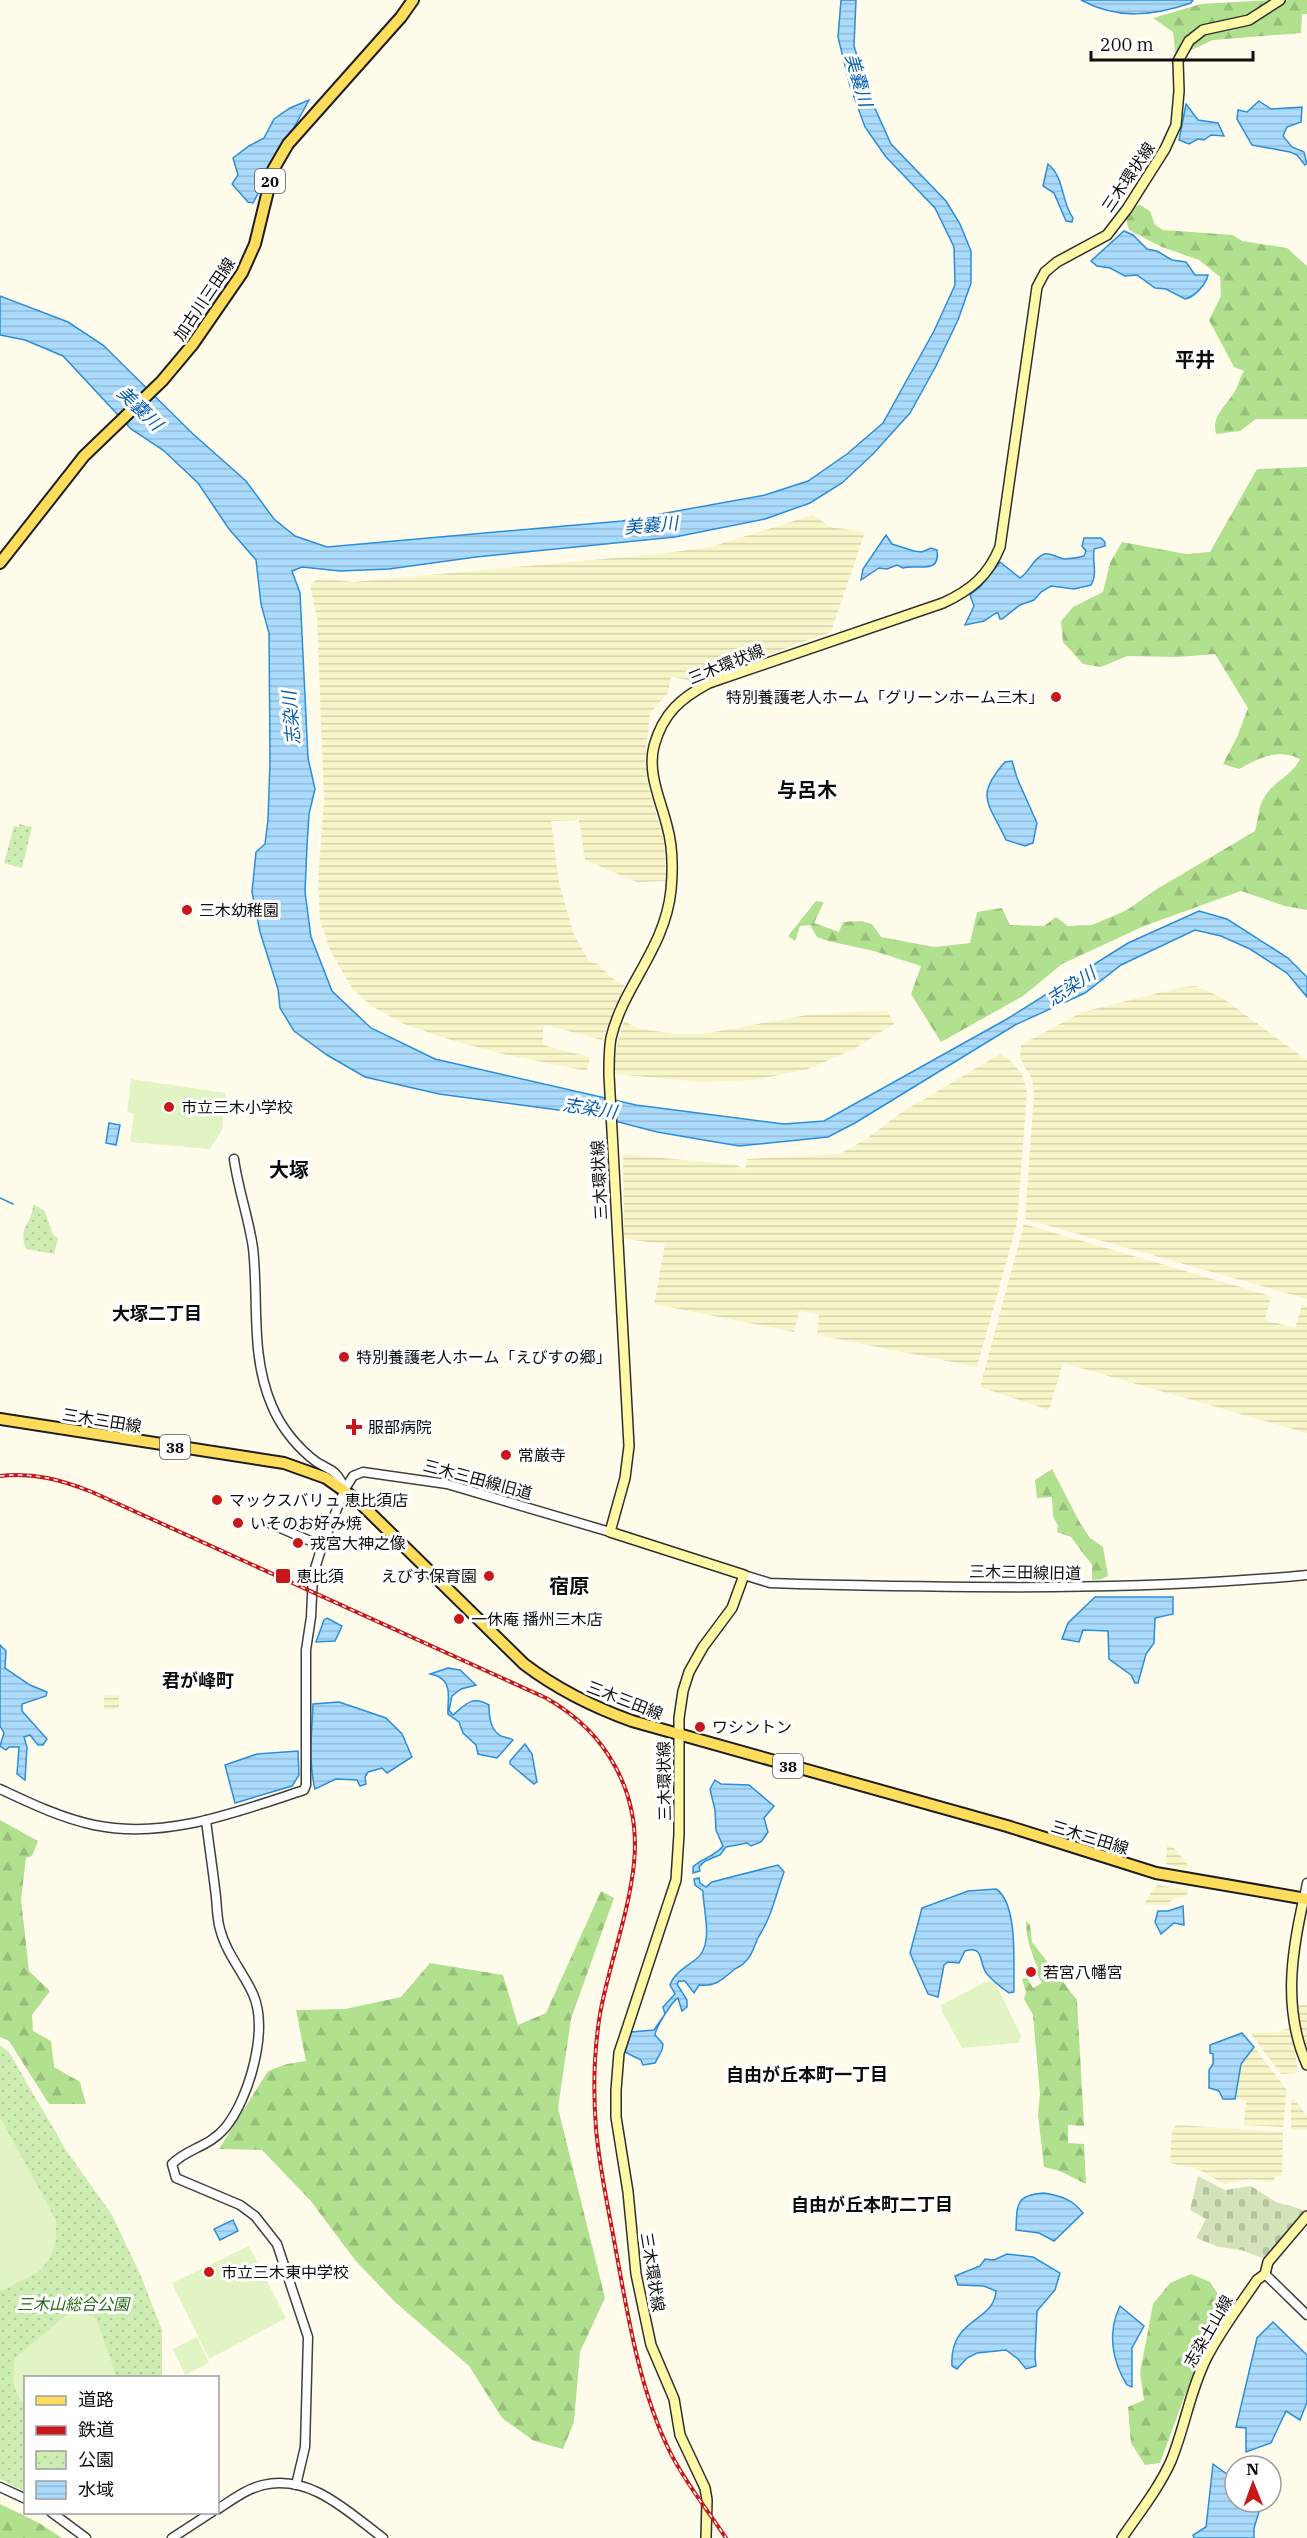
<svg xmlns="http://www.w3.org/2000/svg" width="1307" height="2538" viewBox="0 0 1307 2538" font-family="'IBM Plex Serif','Noto Sans JP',serif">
<defs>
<pattern id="farmland-rules" width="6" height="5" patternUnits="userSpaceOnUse" patternTransform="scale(1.5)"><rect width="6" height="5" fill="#f8f6c9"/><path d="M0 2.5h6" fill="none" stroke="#d3d2ab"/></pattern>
<pattern id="forest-firs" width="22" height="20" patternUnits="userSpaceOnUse" patternTransform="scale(1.5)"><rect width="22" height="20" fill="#b1e08f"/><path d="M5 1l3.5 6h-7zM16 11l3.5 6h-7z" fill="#97bf7a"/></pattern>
<pattern id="cemetery-stones" width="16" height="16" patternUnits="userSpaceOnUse" patternTransform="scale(1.5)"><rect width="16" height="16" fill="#d5e3bb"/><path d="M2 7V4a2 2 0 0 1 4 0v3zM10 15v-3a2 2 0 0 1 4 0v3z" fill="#b6c2a0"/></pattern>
<pattern id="park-dots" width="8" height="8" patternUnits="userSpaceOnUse" patternTransform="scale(1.5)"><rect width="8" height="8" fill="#ceedb2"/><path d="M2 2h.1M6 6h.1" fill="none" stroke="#b0ca98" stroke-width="1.8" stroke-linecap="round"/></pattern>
<pattern id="water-rules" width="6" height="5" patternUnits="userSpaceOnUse" patternTransform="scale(1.5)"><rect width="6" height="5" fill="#abdbfc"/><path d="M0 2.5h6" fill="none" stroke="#92bbd7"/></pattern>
</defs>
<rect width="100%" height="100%" fill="#fffcec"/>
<g fill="url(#farmland-rules)">
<polygon points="813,515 830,527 865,532 831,632 695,681 671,677 668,693 650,713 645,761 649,789 664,840 666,881 637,882 585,860 579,820 551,821 559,883 574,935 589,961 598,964 613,979 625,985 602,1040 546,1025 543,1029 543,1045 590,1057 587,1071 499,1053 451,1040 404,1024 371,1006 352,988 331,952 320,921 318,883 324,799 317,619 310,584 320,578 354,582 667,553 714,546"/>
<polygon points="1195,986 1221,997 1307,1060 1307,1299 1025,1219 1034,1093 1032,1079 1020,1058 1021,1045 1082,1012 1183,987"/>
<polygon points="887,1010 894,1024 854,1049 808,1069 755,1080 702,1082 614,1074 616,1048 624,1021 640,1029 677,1034 703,1034 807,1015"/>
<polygon points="1000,1054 1007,1057 1022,1074 1027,1092 1017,1224 977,1367 817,1335 819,1314 799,1311 794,1332 654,1304 665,1244 624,1239 623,1154 736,1165 745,1169 747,1159 839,1154 865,1140 899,1114"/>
<polygon points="1024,1224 1271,1296 1265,1320 1295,1328 1302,1305 1307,1306 1307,1433 1063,1363 1049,1410 980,1387"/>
<polygon points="104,1695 119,1695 119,1709 104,1710"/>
<polygon points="1167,1846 1172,1846 1187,1863 1187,1869 1166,1864"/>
<polygon points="1158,1885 1188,1890 1187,1895 1171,1901 1167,1905 1144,1905 1153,1889"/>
<polygon points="1300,2005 1307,2005 1307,2044 1304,2044 1298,2024 1296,2009"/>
<polygon points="1290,2028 1296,2049 1297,2073 1281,2074 1250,2033 1276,2032"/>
<polygon points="1254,2047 1287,2090 1283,2127 1244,2125 1246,2101 1235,2099 1241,2064"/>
<polygon points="1293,2098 1307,2116 1307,2130 1291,2129 1291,2102"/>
<polygon points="1177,2125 1283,2132 1282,2177 1276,2176 1273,2182 1249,2179 1224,2184 1196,2168 1170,2163 1172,2129"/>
</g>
<g fill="url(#forest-firs)">
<polygon points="1273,0 1307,0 1307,14 1302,14 1301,33 1213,40 1176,57 1173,32 1153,18 1201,4"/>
<path d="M1140,205L1150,211L1155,225L1163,230L1233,235L1242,241L1287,248L1307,266V419H1256L1240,431L1216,434C1211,414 1228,405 1236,389C1239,383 1240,377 1244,371L1234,367L1209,320L1221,296L1220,277L1199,260L1162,247L1129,230L1126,219L1133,207Z"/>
<path d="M1307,467V910L1285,906L1241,891L1144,926L1062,964L1023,996L941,1042L911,994L921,966L874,951L828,941L817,937L810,925L800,926L795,941L788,936L816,901L824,902L814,923L839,932L843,922L861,921L872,924L881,937L934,947L970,943L977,912L1002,908L1010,925L1044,926L1056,917L1068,926L1092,925L1127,910L1157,889L1255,831C1258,821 1258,807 1264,798C1273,781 1292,776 1300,759C1277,748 1259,758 1239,769L1223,764L1237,737L1248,708L1215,654L1177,657L1127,656L1101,667L1083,664L1063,642L1061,621L1073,607L1103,592L1110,563L1122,542L1186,554L1210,552L1257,469Z"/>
<polygon points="1052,1469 1080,1523 1090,1538 1103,1547 1108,1576 1102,1579 1092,1580 1092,1565 1071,1537 1057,1532 1058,1526 1053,1516 1052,1497 1037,1498 1035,1480"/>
<polygon points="0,1820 38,1841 32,1856 26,1858 21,1899 29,1971 50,1991 32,2015 33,2031 51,2041 54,2067 80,2082 86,2104 49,2104 9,2041 0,2037"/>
<polygon points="601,1891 614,1898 571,2019 558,2108 605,2298 580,2352 574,2422 563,2449 534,2441 502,2418 469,2366 395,2302 355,2260 310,2200 262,2150 219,2149 268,2071 287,2064 306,2061 296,2010 345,2009 401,1997 430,1963 503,1975 518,2025 546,2013"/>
<path d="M1026,1921L1030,1925L1032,1942L1077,2000L1084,2126L1068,2125V2143L1084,2144L1086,2184L1060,2171L1044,2167L1038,2115L1040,2094L1033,2015L1024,1999L1026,1992L1022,1979L1027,1978L1033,1988L1042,1983L1036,1972L1038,1968C1031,1952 1026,1938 1026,1921Z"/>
<polygon points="1191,2274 1210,2282 1225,2305 1185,2395 1160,2463 1145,2465 1131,2443 1128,2407 1144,2400 1140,2373 1153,2304 1170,2283"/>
<polygon points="0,2504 39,2523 62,2538 0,2538"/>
</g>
<polygon fill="url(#cemetery-stones)" points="1198,2176 1225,2190 1251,2186 1276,2202 1304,2210 1295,2226 1265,2259 1241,2250 1219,2247 1196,2238 1206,2219 1190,2210"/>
<g fill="url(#park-dots)">
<polygon points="19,824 32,827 22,868 4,863 14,826 19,827"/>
<path d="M33,1204L45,1211L53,1235L58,1238L54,1254L26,1249C17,1226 33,1224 33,1204Z"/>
<polygon points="0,2045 9,2052 66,2150 112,2215 141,2276 162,2330 162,2377 26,2378 25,2492 0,2479"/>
</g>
<g fill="#e2f4c4">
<polygon points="131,1079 226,1093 222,1130 210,1149 130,1142 134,1114 127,1112"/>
<polygon points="991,1981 996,1984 1021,2035 1019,2043 962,2048 942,2012 941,2005 985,1982"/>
<polygon points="0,2117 56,2220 56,2240 50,2258 39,2272 4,2290 0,2290"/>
<polygon points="249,2246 286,2318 209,2359 172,2283"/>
<path d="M72,2312L93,2316L97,2321L117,2377L26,2378L25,2406C12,2390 12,2378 15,2358L65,2316Z"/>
<polygon points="197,2337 209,2363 185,2375 173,2349"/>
</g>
<g fill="url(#water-rules)" stroke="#2b8eda" stroke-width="1.5">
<polygon points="841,0 856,0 854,46 869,95 891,144 946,201 960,224 971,251 971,283 958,320 936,366 910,413 873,454 842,483 810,503 765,519 675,537 476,557 389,569 340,571 302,567 292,571 300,593 308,758 315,789 309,814 307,846 305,892 311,937 332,991 371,1028 435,1059 636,1105 784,1124 824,1121 1007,1019 1128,943 1199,911 1227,919 1288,958 1307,977 1307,997 1287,973 1250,949 1221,936 1195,930 1121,965 1085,993 1015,1025 855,1123 828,1137 739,1146 657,1132 588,1114 439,1094 365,1077 327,1055 294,1031 280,1008 278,989 260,932 252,892 256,852 265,844 268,820 270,761 269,633 261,604 256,560 229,529 198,483 163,450 131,429 63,356 25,340 0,335 0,296 68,322 103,345 192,433 246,481 274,519 295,536 327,547 622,521 765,495 808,481 847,454 883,423 934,331 955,285 954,247 935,208 886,157 865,127 850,86 838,37"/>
<path d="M1081,0H1193L1191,3C1153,16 1118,20 1081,0Z"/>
<polygon points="309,100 253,203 248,202 232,184 238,175 233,158 249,146 264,138 274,119 290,108"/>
<polygon points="1259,101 1271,109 1302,107 1301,122 1287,127 1283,136 1292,147 1304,152 1307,164 1305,165 1297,155 1290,152 1252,145 1237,119 1238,110 1247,112"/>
<polygon points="1186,104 1198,120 1218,123 1224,136 1211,135 1204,140 1198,139 1189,144 1179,140"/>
<path d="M1048,164C1065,178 1061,202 1073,218L1072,222L1066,221L1054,193L1043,186Z"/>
<path d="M1124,231L1133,235L1147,249L1157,251L1172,260L1186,262L1195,275H1208C1206,284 1195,297 1185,299L1166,289L1155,288L1137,275L1125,276L1110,268L1097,266L1091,261Z"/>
<path d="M886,535L892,544L914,551L922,552L931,548L937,550C941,575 917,564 903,568L897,565L887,569L879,568L861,580L863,569Z"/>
<path d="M1084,538H1101L1105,542V546L1094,549C1092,562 1098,574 1091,585L1074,589L1051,586L1041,592L1034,600L1020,605L1002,619H1000L998,613H996L984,621L965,625L974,606L970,595L981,586L1000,562L1020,578C1030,572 1032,559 1044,554C1051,552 1057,558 1064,559C1071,559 1077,558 1084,556L1086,551L1082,546Z"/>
<path d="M1012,761L1017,778L1037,823L1033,843L1025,846L1006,840C989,803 974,797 1005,762Z"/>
<polygon points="109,1123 120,1125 116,1145 106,1143"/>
<polygon points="1095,1597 1173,1597 1173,1614 1155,1618 1154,1643 1146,1654 1138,1683 1135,1683 1131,1675 1109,1659 1108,1631 1083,1630 1079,1642 1062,1639 1068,1623"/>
<polygon points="327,1618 342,1626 335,1641 316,1642 324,1620"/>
<polygon points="0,1645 6,1651 5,1668 30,1685 47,1692 46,1696 22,1704 22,1711 47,1739 43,1745 38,1745 30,1735 24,1737 27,1747 25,1780 17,1774 19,1747 9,1747 6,1750 0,1746 4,1733 0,1726"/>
<path d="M448,1668L460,1670L476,1685L461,1689L452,1696L449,1710L453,1715C466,1704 472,1695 489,1705C489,1716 490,1733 504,1737C507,1738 510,1738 513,1740L497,1758L478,1754L476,1745L463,1733L459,1722L448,1714C447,1702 453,1684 439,1677C436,1675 433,1675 430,1674Z"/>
<path d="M339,1702L386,1718L402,1734L412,1757L387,1773L382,1768L368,1772L365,1777L366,1784L360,1786L357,1780L336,1779L315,1789C308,1761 312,1732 313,1704Z"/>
<polygon points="525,1744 532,1754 537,1782 534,1784 510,1764 510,1761"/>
<polygon points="298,1751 299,1775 292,1786 235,1803 225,1765 257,1754"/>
<path d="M715,1780L721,1784L749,1785L774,1806L764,1818L768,1832L761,1842L751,1846L747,1843L726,1847L720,1855L705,1861L699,1867L700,1871L693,1873V1867C702,1858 716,1856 723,1846L716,1830L715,1810L710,1789Z"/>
<path d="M778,1865L784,1872C776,1894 772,1916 759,1936C754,1945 753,1956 743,1964C741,1966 738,1967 735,1969C722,1979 717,1987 699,1985L694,1993L685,1981H679L677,1984L687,2000V2007L682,2011L678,1998C672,2001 655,2029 655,2035L663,2044L662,2050L655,2063L643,2065L641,2060L625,2052L631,2032L654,2030L665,2014L663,2007L675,1994L670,1985C674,1973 686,1967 695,1960C715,1946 703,1911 703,1891L695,1885L694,1879L699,1878L700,1883L706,1887L712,1882Z"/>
<path d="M996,1889C1019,1904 1013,1967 1014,1992L1009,1993C1002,1988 993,1981 987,1974C978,1963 985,1945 965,1951L959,1963L948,1962L944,1965L938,1997L928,1994L910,1953L922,1908L968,1891Z"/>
<polygon points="1183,1906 1184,1925 1174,1923 1161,1934 1155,1922 1158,1911 1168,1911"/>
<polygon points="1242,2033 1254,2047 1241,2064 1235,2099 1223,2099 1219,2091 1209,2088 1209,2070 1213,2064 1213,2054 1210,2053 1210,2045"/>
<path d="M1044,2193C1061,2196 1072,2199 1083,2213L1054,2241L1039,2233L1016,2230C1017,2205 1015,2195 1044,2193Z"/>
<polygon points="233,2220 238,2231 220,2240 214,2229"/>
<path d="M1007,2254L1033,2257L1060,2273L1055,2290L1037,2311L1035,2356L1036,2366L1026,2369L1018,2359L1006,2350L977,2353L967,2358L957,2369L952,2366C949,2317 994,2323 996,2291L984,2286L958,2285L955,2276L980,2266L985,2259L994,2260Z"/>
<path d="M1120,2306L1144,2326L1132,2348V2387L1127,2385C1112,2361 1107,2332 1120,2306Z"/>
<polygon points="1273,2322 1307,2355 1307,2402 1300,2420 1286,2411 1271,2443 1246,2452 1246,2428 1236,2427 1257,2338"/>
<polygon points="1213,2464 1235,2480 1235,2502 1262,2502 1254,2528 1254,2538 1194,2538 1193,2535 1206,2527"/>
</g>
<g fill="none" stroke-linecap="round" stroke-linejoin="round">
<polyline stroke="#2b8eda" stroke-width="1.5" points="0,1198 13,1204"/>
<defs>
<g id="tertiary">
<path d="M234,1159C238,1189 249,1219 253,1248C259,1302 250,1355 272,1406C280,1425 294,1443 310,1457C328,1473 333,1463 345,1489"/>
<polyline points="271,1524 322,1546"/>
<path d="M744,1575L770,1583L798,1584C968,1588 1138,1591 1307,1575"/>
<path d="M0,1789C30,1803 61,1818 94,1825C165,1840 237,1812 304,1790L306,1785V1650L311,1617L313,1575L322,1546L345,1489L353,1476L363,1472L447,1484L610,1532"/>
<path d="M206,1820C209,1845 213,1871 216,1897C217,1907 217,1919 220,1929C226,1953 243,1972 253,1994C269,2030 249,2099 225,2128C209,2147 186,2149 172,2164L176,2178L240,2205L255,2216L277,2244L308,2337L305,2447L296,2485"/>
<polyline points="1304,1898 1307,1883"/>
<polyline points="1265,2274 1307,2315"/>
<polyline points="0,2487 26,2499"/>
<path d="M218,2509C232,2500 246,2489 263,2485C311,2474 348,2512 383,2538"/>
<polyline points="51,2512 86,2538"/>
<polyline points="172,2538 212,2512"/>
</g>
<g id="secondary">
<path d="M1304,1898C1291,1954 1283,2011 1307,2065"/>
<path d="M706,2538L707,2500L705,2488L680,2435L674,2399L651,2345L636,2274L628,2192L616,2117V2090L619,2053L676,1880L679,1834V1718L683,1691L689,1672L703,1647L732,1608L744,1575L610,1532L625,1478L629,1446L609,1075C609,1063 609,1049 611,1038C623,986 665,949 671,890C673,869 673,847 667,826C661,801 647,773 654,746C663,713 681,698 709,683L943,603C971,590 988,576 1000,547L1037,287L1045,272L1057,262L1107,235L1127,209L1165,149L1176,125L1179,91L1178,61L1189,41L1203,30L1249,20L1280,0"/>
<path d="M1122,2538C1139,2513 1159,2488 1171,2461C1185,2427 1190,2390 1207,2357C1221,2330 1240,2305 1257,2280L1265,2274L1268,2262L1307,2216"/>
</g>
<g id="primary">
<polyline points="0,563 84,456 162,381 193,344 242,273 255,244 273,170 288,144 401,17 413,0"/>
<path d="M0,1419L284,1463L326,1478L357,1500L524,1664C557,1689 593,1707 632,1721L1007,1826L1156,1873L1307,1899"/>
</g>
</defs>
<use href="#tertiary" stroke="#404040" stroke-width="11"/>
<use href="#secondary" stroke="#2f2f2f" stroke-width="12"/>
<use href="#primary" stroke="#1e1e1e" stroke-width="14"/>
<use href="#tertiary" stroke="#fff" stroke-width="8"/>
<use href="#secondary" stroke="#fff8a7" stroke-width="9"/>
<use href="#primary" stroke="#ffdd5c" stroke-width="10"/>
<defs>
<path id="rail" d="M0,1476C33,1472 62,1480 92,1492L546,1698C607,1732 641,1793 634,1863C629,1914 609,1964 600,2014C594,2051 593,2090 596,2128C599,2165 607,2202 614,2240C627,2310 638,2386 669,2450C684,2481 707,2509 726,2538"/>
</defs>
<use href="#rail" stroke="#ca1719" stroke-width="4"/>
<use href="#rail" stroke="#fff" stroke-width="1.5" stroke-dasharray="4.5" stroke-linecap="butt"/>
</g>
<g fill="#ca1719" stroke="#fff" stroke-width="2">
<circle cx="1056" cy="697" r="6"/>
<circle cx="187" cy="910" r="6"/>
<circle cx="169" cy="1107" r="6"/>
<circle cx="344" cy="1357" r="6"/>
<path d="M351 1418h6v6h6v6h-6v6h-6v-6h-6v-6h6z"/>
<circle cx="506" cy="1455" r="6"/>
<circle cx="217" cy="1500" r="6"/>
<circle cx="238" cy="1523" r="6"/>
<circle cx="298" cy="1543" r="6"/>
<rect x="275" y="1568" width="16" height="16" rx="3"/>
<circle cx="489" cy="1576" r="6"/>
<circle cx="459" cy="1619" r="6"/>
<circle cx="700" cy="1727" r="6"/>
<circle cx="1031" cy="1972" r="6"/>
<circle cx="209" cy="2272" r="6"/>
</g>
<g text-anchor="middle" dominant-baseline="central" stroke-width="6" stroke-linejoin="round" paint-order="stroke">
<g fill="#fff" stroke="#565656" stroke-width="1.5">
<rect x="255" y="169" width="30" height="24" rx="4.5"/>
<rect x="160" y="1435" width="30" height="24" rx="4.5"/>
<rect x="773" y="1754" width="30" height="24" rx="4.5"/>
</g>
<g font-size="15" font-weight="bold" fill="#0d0d0d">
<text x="270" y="181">20</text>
<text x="175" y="1447">38</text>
<text x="788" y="1766">38</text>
</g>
<g font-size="16" fill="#0d0d0d" stroke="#fff">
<text transform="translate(1128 177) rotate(-56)">三木環状線</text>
<text transform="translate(204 299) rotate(-56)">加古川三田線</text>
<text transform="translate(726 664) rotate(-22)">三木環状線</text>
<text transform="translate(599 1180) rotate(-93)">三木環状線</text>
<text transform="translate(102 1420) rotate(9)">三木三田線</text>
<text transform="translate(478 1479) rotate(15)">三木三田線旧道</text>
<text transform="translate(1025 1572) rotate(1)">三木三田線旧道</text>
<text transform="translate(625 1700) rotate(21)">三木三田線</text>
<text transform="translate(664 1781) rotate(-91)">三木環状線</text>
<text transform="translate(1090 1837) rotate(17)">三木三田線</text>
<text transform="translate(653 2272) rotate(81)">三木環状線</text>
<text transform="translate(1208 2331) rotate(-60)">志染土山線</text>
</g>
<g font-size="16" fill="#0d0d0d" stroke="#fff" text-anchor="start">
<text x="1044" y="697" text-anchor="end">特別養護老人ホーム「グリーンホーム三木」</text>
<text x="199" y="910">三木幼稚園</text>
<text x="181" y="1107">市立三木小学校</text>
<text x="356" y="1357">特別養護老人ホーム「えびすの郷」</text>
<text x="368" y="1427">服部病院</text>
<text x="518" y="1455">常厳寺</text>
<text x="229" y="1500">マックスバリュ 恵比須店</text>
<text x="250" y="1523">いそのお好み焼</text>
<text x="310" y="1543">戎宮大神之像</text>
<text x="296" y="1576">恵比須</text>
<text x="477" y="1576" text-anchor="end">えびす保育園</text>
<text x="471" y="1619">一休庵 播州三木店</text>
<text x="712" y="1727">ワシントン</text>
<text x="1043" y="1972">若宮八幡宮</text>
<text x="221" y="2272">市立三木東中学校</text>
</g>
<g font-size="16" font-style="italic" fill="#256a17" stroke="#fff">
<text x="73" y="2304">三木山総合公園</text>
</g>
<g font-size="18" font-style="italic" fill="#0a5eaa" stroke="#fff">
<text transform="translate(859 80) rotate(74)">美嚢川</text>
<text transform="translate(140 408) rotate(44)">美嚢川</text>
<text transform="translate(651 525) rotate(-5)">美嚢川</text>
<text transform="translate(291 718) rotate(-95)">志染川</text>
<text transform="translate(1071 986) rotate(-33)">志染川</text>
<text transform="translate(590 1108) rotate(9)">志染川</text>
</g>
<g font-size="18" font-weight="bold" fill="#0d0d0d" stroke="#fff">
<text x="157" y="1313">大塚二丁目</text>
<text x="198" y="1680">君が峰町</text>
<text x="807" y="2074">自由が丘本町一丁目</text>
<text x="872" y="2204">自由が丘本町二丁目</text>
</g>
<g font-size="20" font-weight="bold" fill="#0d0d0d" stroke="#fff">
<text x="1195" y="359">平井</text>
<text x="807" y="789">与呂木</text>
<text x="289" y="1169">大塚</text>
<text x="569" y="1585">宿原</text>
</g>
</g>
<rect x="24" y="2376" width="195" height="138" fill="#ffffff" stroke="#9e9e9e" stroke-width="1.5"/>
<rect x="36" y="2396" width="30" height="9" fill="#ffdd5c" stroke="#9e9e9e" stroke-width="1.5"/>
<text x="78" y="2406" font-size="18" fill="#0d0d0d">道路</text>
<rect x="36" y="2426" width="30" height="9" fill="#ca1719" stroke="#9e9e9e" stroke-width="1.5"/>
<text x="78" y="2436" font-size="18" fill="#0d0d0d">鉄道</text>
<rect x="36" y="2451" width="30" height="18" fill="url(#park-dots)" stroke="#9e9e9e" stroke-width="1.5"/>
<text x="78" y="2466" font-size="18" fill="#0d0d0d">公園</text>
<rect x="36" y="2481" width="30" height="18" fill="url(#water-rules)" stroke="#9e9e9e" stroke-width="1.5"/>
<text x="78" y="2496" font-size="18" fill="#0d0d0d">水域</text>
<g transform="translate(1253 2484) rotate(359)"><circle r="28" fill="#ffffff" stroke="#9e9e9e" stroke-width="1.5"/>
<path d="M0-4.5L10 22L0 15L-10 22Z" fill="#ca1719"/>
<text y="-9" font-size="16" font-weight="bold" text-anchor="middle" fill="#0d0d0d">N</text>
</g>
<path d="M1091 51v9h162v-9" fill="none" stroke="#0d0d0d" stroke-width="3"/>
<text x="1100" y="51" font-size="18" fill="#0d0d0d" stroke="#ffffff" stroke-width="4.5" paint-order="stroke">200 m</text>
</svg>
